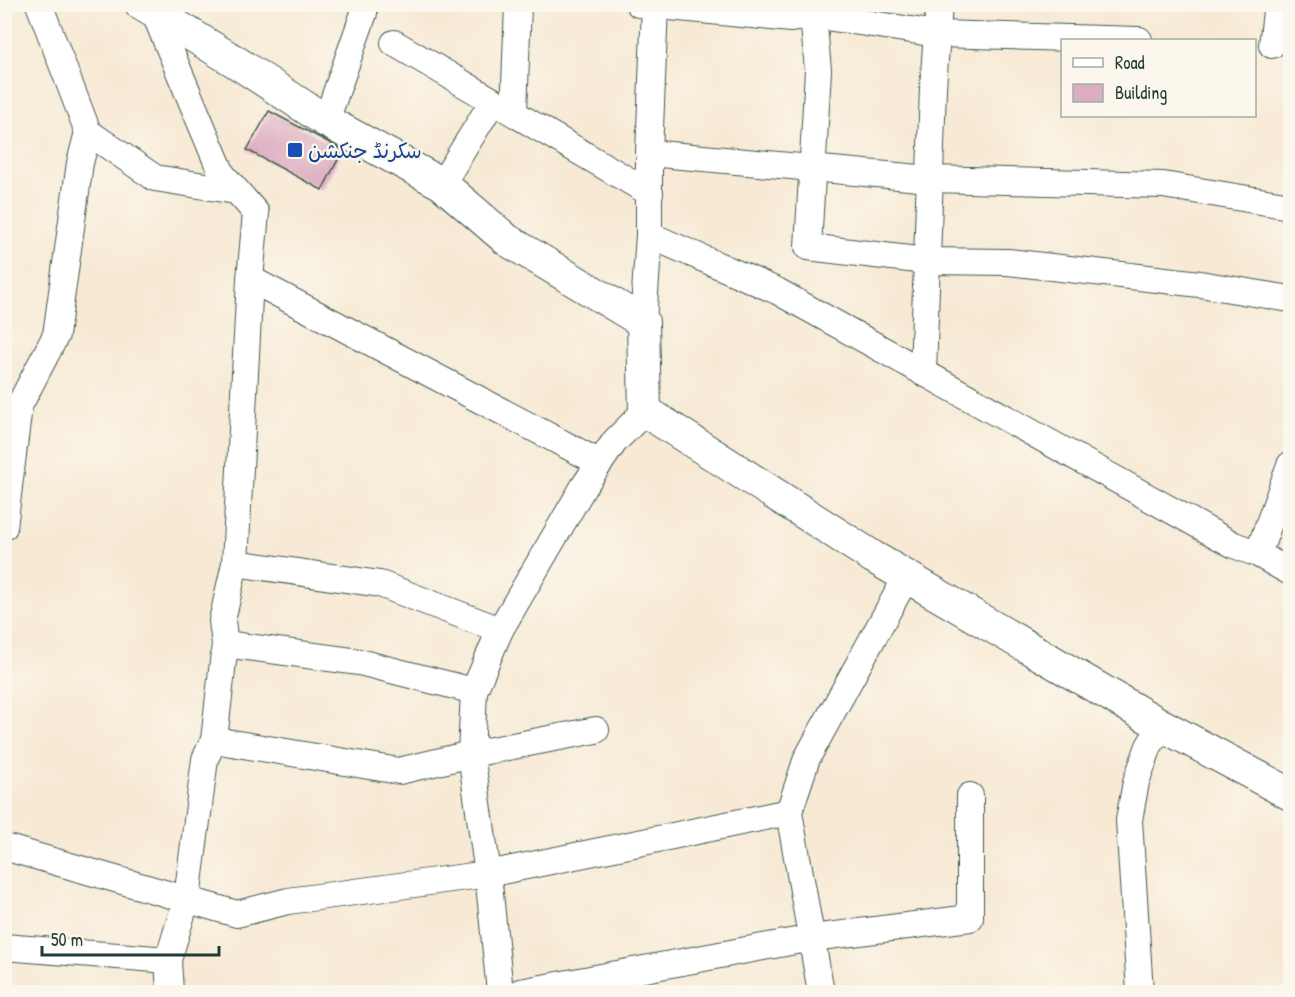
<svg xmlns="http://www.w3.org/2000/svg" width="1295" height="997" viewBox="0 0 1295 997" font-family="'Patrick Hand','Playpen Sans Arabic',sans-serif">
<rect width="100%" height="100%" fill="#fbf7ec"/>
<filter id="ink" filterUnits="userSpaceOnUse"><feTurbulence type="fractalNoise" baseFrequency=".0167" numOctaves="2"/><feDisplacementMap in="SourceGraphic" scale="12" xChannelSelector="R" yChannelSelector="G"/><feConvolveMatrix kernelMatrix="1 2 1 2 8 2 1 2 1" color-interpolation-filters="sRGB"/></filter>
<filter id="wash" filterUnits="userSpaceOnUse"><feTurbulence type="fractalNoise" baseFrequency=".008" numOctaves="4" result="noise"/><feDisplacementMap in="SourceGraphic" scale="24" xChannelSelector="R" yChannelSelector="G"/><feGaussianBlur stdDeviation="1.35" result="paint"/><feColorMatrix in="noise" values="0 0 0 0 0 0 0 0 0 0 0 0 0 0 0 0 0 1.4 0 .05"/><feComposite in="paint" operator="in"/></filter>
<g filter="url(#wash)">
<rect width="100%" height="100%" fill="#f7e9d4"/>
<g id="blocks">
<polygon fill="#dcacc0" points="269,111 343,150 322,190 247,150"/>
</g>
</g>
<g filter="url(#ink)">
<use href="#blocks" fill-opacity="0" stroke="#3f574c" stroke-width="1.5"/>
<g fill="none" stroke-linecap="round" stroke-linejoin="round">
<defs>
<g id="minor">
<polyline points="39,4 88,132 155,178 236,191"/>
<polyline points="639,4 791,19 813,15 937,34 1139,40"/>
<polyline points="815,4 813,15 818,70 808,247 926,261 1008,262 1200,284 1290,299"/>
<polyline points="154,12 222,174 256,213 250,279 235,563 222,621 225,644 214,740 205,759 187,898 168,960 170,992"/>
<polyline points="394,43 650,193"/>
<polyline points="1272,45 1277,4"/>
<polyline points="514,113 518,4"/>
<polyline points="326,121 364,13 364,4"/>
<polyline points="649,153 930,179 1163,185 1290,206"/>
<polyline points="442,184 493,101"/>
<polyline points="649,235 777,291 1234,545 1258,554 1290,572"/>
<polyline points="250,279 600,463"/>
<polyline points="643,322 649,235 649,153 655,6"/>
<polyline points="923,373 933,88 939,4"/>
<polyline points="4,527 19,406 56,335 80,163 88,132"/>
<polyline points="1258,554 1290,465"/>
<polyline points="235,563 380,584 500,630"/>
<polyline points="225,644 359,662 474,691"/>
<polyline points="214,740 399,771 471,754 596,730"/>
<polyline points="4,847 237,914 288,901 488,874 789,812"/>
<polyline points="4,947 168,960"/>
<polyline points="500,992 488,874 471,754 474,691 500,630 584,486 615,441 645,411"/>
<polyline points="520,992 812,938 970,918 970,796"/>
<polyline points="821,992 789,812 807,758 907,576"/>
<polyline points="1140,992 1129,820 1136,782 1149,746 1162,725"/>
</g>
<polyline id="tertiary" points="141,4 236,62 326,121 442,184 507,240 643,322 645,411 873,557 1156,722 1290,794"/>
</defs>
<use href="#minor" stroke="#3f574c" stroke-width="28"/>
<use href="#tertiary" stroke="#3f574c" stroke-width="34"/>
<use href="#minor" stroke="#fff" stroke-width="26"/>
<use href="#tertiary" stroke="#fff" stroke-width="32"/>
</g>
</g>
<rect fill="#1a4fb4" stroke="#fbf7ec" stroke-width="2" x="287" y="142" width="16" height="16" rx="3"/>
<g text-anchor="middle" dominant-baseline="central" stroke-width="4.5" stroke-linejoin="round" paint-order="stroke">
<g font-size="21" fill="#164399" stroke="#fbf7ec" text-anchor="start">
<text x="308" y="150">سکرنڈ جنکشن</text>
</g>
</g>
<rect width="1295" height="997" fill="none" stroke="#fbf7ec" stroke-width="24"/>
<rect x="1061" y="39" width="195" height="78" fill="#fbf7ec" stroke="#a3ada2" stroke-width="1.5"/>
<rect x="1073" y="58" width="30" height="9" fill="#ffffff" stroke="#a3ada2" stroke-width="1.5"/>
<text x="1115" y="69" font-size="18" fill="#1f3d34">Road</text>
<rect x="1073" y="84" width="30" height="18" fill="#dcacc0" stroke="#a3ada2" stroke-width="1.5"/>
<text x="1115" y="99" font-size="18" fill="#1f3d34">Building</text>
<path d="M42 946v9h177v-9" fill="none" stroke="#1f3d34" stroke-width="3"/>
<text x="51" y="946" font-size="18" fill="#1f3d34" stroke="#fbf7ec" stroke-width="4.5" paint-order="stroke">50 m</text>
</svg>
